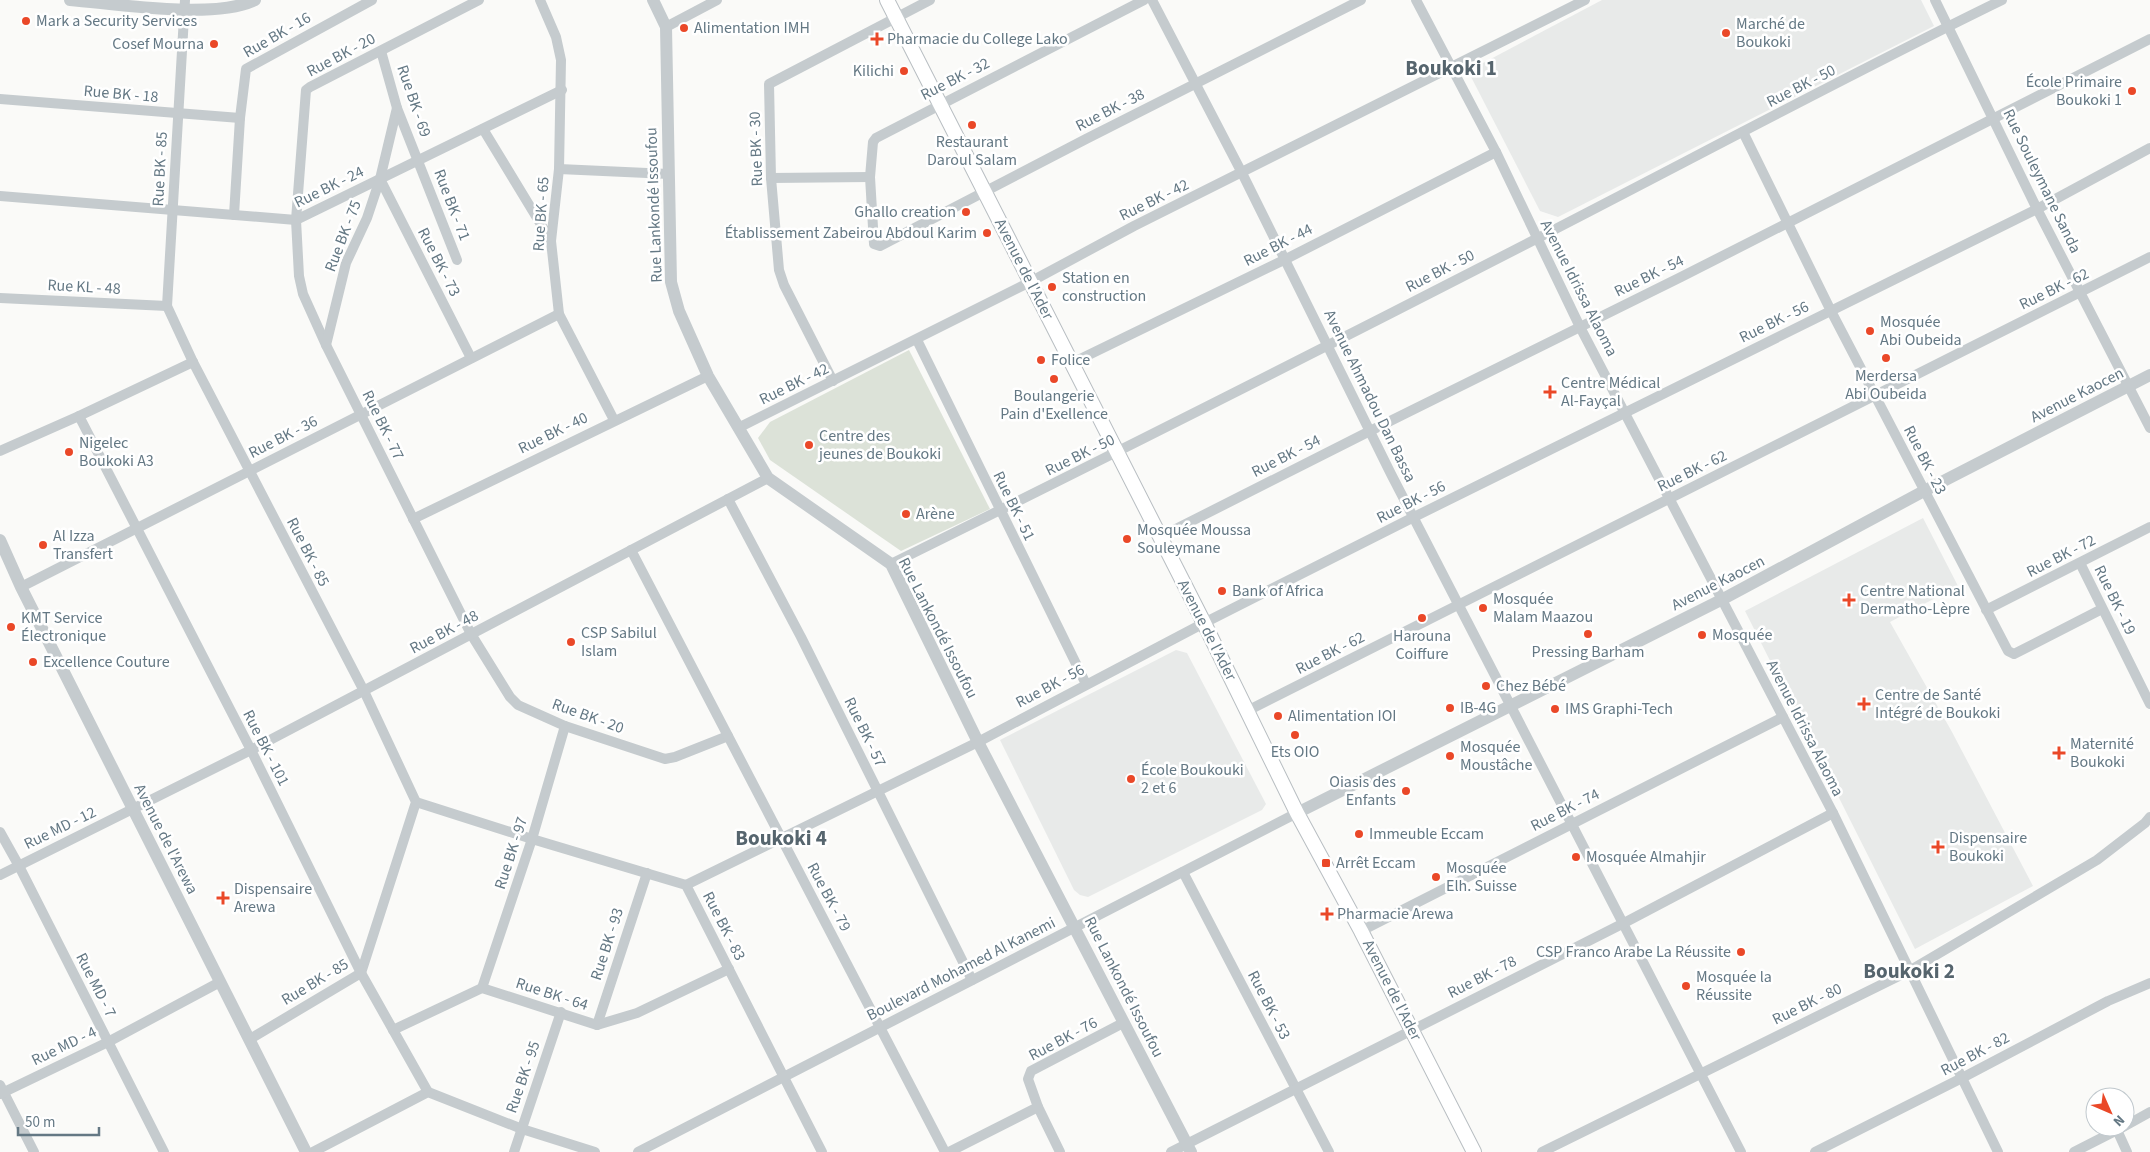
<svg xmlns="http://www.w3.org/2000/svg" width="2150" height="1152" viewBox="0 0 2150 1152" font-family="'Source Sans 3',sans-serif">
<rect width="100%" height="100%" fill="#fafaf8"/>
<g fill="#e8eae9">
<polygon points="1602,0 1921,0 1934,26 1558,217 1540,211 1468,71"/>
<polygon points="1923,518 1958,586 1890,622 1952,732 2033,886 1915,949 1745,611"/>
<polygon points="1176,650 1187,653 1266,804 1262,810 1088,897 1080,895 1074,890 1000,740"/>
</g>
<polygon fill="#dce2d8" points="909,350 990,509 901,551 770,460 758,438 770,422"/>
<g fill="none" stroke-linecap="round" stroke-linejoin="round">
<defs>
<polyline id="secondary" points="887,0 1204,623 1297,813 1361,931 1474,1152"/>
</defs>
<use href="#secondary" stroke="#b8bec2" stroke-width="16"/>
<g stroke="#c5cbce" stroke-width="10">
<polyline points="185,0 167,306 193,362 364,691 416,802 361,973 250,1039"/>
<polyline points="479,0 310,87 306,90 296,220 299,276 303,294 326,345 471,634 510,697 518,705 565,726 665,759 675,757 728,736"/>
<polyline points="540,0 556,37 561,60 559,169 551,241 559,314 614,420"/>
<polyline points="1144,0 876,138 873,142 870,177 874,244 880,246 1086,139 1361,0"/>
<polyline points="1152,0 1242,173 1391,474 1741,1152"/>
<polyline points="1416,0 1496,152 1580,327 1833,813 1998,1152"/>
<polyline points="1935,0 2037,209 2150,428"/>
<polyline points="666,27 717,0"/>
<polyline points="381,51 397,108 457,260"/>
<polyline points="0,99 240,118"/>
<polyline points="483,129 551,241"/>
<polyline points="1743,132 1831,311 2008,651 2014,654 2102,609"/>
<polyline points="559,169 669,174"/>
<polyline points="771,178 870,177"/>
<polyline points="380,179 471,358"/>
<polyline points="0,196 296,220 562,90"/>
<polyline points="234,215 240,118 246,69 372,0"/>
<polyline points="0,298 167,306"/>
<polyline points="917,340 1086,684"/>
<polyline points="326,345 346,263 367,218 380,179 397,108"/>
<polyline points="1072,363 1286,259 1496,152"/>
<polyline points="833,381 784,285 779,270 771,178 769,84 930,0"/>
<polyline points="79,416 251,750 361,973 428,1092"/>
<polyline points="738,428 1030,282 1134,226 1585,0"/>
<polyline points="0,451 79,416 193,362"/>
<polyline points="728,499 801,637 972,980"/>
<polyline points="413,519 708,376"/>
<polyline points="1160,537 1370,431 1681,277 2150,39"/>
<polyline points="631,550 945,1152"/>
<polyline points="2080,563 2150,704"/>
<path d="M891,564C1106,458 1320,350 1534,240C1690,160 1844,77 2002,0"/>
<polyline points="21,587 559,314"/>
<polyline points="1986,610 2150,527"/>
<polyline points="1247,711 2150,257"/>
<polyline points="416,802 532,839 686,885 822,1152"/>
<polyline points="0,832 19,866 164,1152"/>
<polyline points="1183,872 1329,1152"/>
<polyline points="0,875 251,750 768,478"/>
<polyline points="686,885 978,742 1204,623 1414,517 2037,209 2150,148"/>
<polyline points="1361,931 1783,717"/>
<polyline points="482,988 532,839 565,726"/>
<polyline points="597,1025 647,873"/>
<polyline points="393,1030 482,988 597,1025 637,1013 729,969"/>
<polyline points="0,1085 34,1152"/>
<polyline points="0,1094 108,1042 220,982"/>
<polyline points="1038,1107 1060,1152"/>
<polyline points="2125,1126 2150,1112"/>
<polyline points="2117,1130 2127,1152"/>
<polyline points="313,1152 428,1092 522,1129 595,1152"/>
<polyline points="514,1152 561,1012"/>
<polyline points="638,1152 1297,813"/>
<polyline points="949,1152 1038,1107 1028,1079 1031,1071 1123,1023"/>
<polyline points="1171,1152 1624,923 1833,813"/>
<polyline points="1542,1152 1909,971 2097,860 2145,823 2150,817"/>
<polyline points="1815,1152 1962,1078 2108,1001 2150,983"/>
<polyline points="2074,1152 2123,1127"/>
</g>
<g stroke="#c5cbce" stroke-width="12">
<path d="M70,0C118,4 213,20 255,0"/>
<polyline points="653,0 666,27 671,282 679,311 708,376 768,478 891,564 978,742 1191,1152"/>
<polyline points="0,540 21,587 306,1152"/>
<polyline points="1297,813 1723,599 1924,491 2150,375"/>
</g>
<use href="#secondary" stroke="#fff" stroke-width="14"/>
</g>
<g fill="#ea4828" stroke="#fff" stroke-width="2">
<circle cx="26" cy="21" r="5"/>
<circle cx="684" cy="28" r="5"/>
<circle cx="1726" cy="33" r="5"/>
<path d="M874.5 31.5h5v5h5v5h-5v5h-5v-5h-5v-5h5z"/>
<circle cx="214" cy="44" r="5"/>
<circle cx="904" cy="71" r="5"/>
<circle cx="2132" cy="91" r="5"/>
<circle cx="972" cy="125" r="5"/>
<circle cx="966" cy="212" r="5"/>
<circle cx="987" cy="233" r="5"/>
<circle cx="1052" cy="287" r="5"/>
<circle cx="1870" cy="331" r="5"/>
<circle cx="1886" cy="358" r="5"/>
<circle cx="1041" cy="360" r="5"/>
<circle cx="1054" cy="379" r="5"/>
<path d="M1547.5 384.5h5v5h5v5h-5v5h-5v-5h-5v-5h5z"/>
<circle cx="809" cy="445" r="5"/>
<circle cx="69" cy="452" r="5"/>
<circle cx="906" cy="514" r="5"/>
<circle cx="1127" cy="539" r="5"/>
<circle cx="43" cy="545" r="5"/>
<circle cx="1222" cy="591" r="5"/>
<path d="M1846.5 592.5h5v5h5v5h-5v5h-5v-5h-5v-5h5z"/>
<circle cx="1483" cy="608" r="5"/>
<circle cx="1422" cy="618" r="5"/>
<circle cx="11" cy="627" r="5"/>
<circle cx="1588" cy="634" r="5"/>
<circle cx="1702" cy="635" r="5"/>
<circle cx="571" cy="642" r="5"/>
<circle cx="33" cy="662" r="5"/>
<circle cx="1486" cy="686" r="5"/>
<path d="M1861.5 696.5h5v5h5v5h-5v5h-5v-5h-5v-5h5z"/>
<circle cx="1450" cy="708" r="5"/>
<circle cx="1555" cy="709" r="5"/>
<circle cx="1278" cy="716" r="5"/>
<circle cx="1295" cy="735" r="5"/>
<path d="M2056.5 745.5h5v5h5v5h-5v5h-5v-5h-5v-5h5z"/>
<circle cx="1450" cy="756" r="5"/>
<circle cx="1131" cy="779" r="5"/>
<circle cx="1406" cy="791" r="5"/>
<circle cx="1359" cy="834" r="5"/>
<path d="M1935.5 839.5h5v5h5v5h-5v5h-5v-5h-5v-5h5z"/>
<circle cx="1576" cy="857" r="5"/>
<rect x="1321" y="858" width="10" height="10" rx="2.5"/>
<circle cx="1436" cy="877" r="5"/>
<path d="M220.5 890.5h5v5h5v5h-5v5h-5v-5h-5v-5h5z"/>
<path d="M1324.5 906.5h5v5h5v5h-5v5h-5v-5h-5v-5h5z"/>
<circle cx="1741" cy="952" r="5"/>
<circle cx="1686" cy="986" r="5"/>
</g>
<g text-anchor="middle" dominant-baseline="central" stroke-width="5" stroke-linejoin="round" paint-order="stroke">
<g font-size="16" fill="#647884" stroke="#fff" text-anchor="start">
<text x="36" y="21">Mark a Security Services</text>
<text x="1736" y="24">Marché de<tspan x="1736" dy="18">Boukoki</tspan></text>
<text x="694" y="28">Alimentation IMH</text>
<text x="887" y="39">Pharmacie du College Lako</text>
<text x="204" y="44" text-anchor="end">Cosef Mourna</text>
<text x="894" y="71" text-anchor="end">Kilichi</text>
<text x="2122" y="82" text-anchor="end">École Primaire<tspan x="2122" dy="18">Boukoki 1</tspan></text>
<text x="972" y="142" text-anchor="middle">Restaurant<tspan x="972" dy="18">Daroul Salam</tspan></text>
<text x="956" y="212" text-anchor="end">Ghallo creation</text>
<text x="977" y="233" text-anchor="end">Établissement Zabeirou Abdoul Karim</text>
<text x="1062" y="278">Station en<tspan x="1062" dy="18">construction</tspan></text>
<text x="1880" y="322">Mosquée<tspan x="1880" dy="18">Abi Oubeida</tspan></text>
<text x="1051" y="360">Folice</text>
<text x="1886" y="376" text-anchor="middle">Merdersa<tspan x="1886" dy="18">Abi Oubeida</tspan></text>
<text x="1561" y="383">Centre Médical<tspan x="1561" dy="18">Al-Fayçal</tspan></text>
<text x="1054" y="396" text-anchor="middle">Boulangerie<tspan x="1054" dy="18">Pain d'Exellence</tspan></text>
<text x="819" y="436">Centre des<tspan x="819" dy="18">jeunes de Boukoki</tspan></text>
<text x="79" y="443">Nigelec<tspan x="79" dy="18">Boukoki A3</tspan></text>
<text x="916" y="514">Arène</text>
<text x="1137" y="530">Mosquée Moussa<tspan x="1137" dy="18">Souleymane</tspan></text>
<text x="53" y="536">Al Izza<tspan x="53" dy="18">Transfert</tspan></text>
<text x="1232" y="591">Bank of Africa</text>
<text x="1860" y="591">Centre National<tspan x="1860" dy="18">Dermatho-Lèpre</tspan></text>
<text x="1493" y="599">Mosquée<tspan x="1493" dy="18">Malam Maazou</tspan></text>
<text x="21" y="618">KMT Service<tspan x="21" dy="18">Électronique</tspan></text>
<text x="581" y="633">CSP Sabilul<tspan x="581" dy="18">Islam</tspan></text>
<text x="1712" y="635">Mosquée</text>
<text x="1422" y="636" text-anchor="middle">Harouna<tspan x="1422" dy="18">Coiffure</tspan></text>
<text x="1588" y="652" text-anchor="middle">Pressing Barham</text>
<text x="43" y="662">Excellence Couture</text>
<text x="1496" y="686">Chez Bébé</text>
<text x="1875" y="695">Centre de Santé<tspan x="1875" dy="18">Intégré de Boukoki</tspan></text>
<text x="1460" y="708">IB-4G</text>
<text x="1565" y="709">IMS Graphi-Tech</text>
<text x="1288" y="716">Alimentation IOI</text>
<text x="2070" y="744">Maternité<tspan x="2070" dy="18">Boukoki</tspan></text>
<text x="1460" y="747">Mosquée<tspan x="1460" dy="18">Moustâche</tspan></text>
<text x="1295" y="752" text-anchor="middle">Ets OIO</text>
<text x="1141" y="770">École Boukouki<tspan x="1141" dy="18">2 et 6</tspan></text>
<text x="1396" y="782" text-anchor="end">Oiasis des<tspan x="1396" dy="18">Enfants</tspan></text>
<text x="1369" y="834">Immeuble Eccam</text>
<text x="1949" y="838">Dispensaire<tspan x="1949" dy="18">Boukoki</tspan></text>
<text x="1586" y="857">Mosquée Almahjir</text>
<text x="1336" y="863">Arrêt Eccam</text>
<text x="1446" y="868">Mosquée<tspan x="1446" dy="18">Elh. Suisse</tspan></text>
<text x="234" y="889">Dispensaire<tspan x="234" dy="18">Arewa</tspan></text>
<text x="1337" y="914">Pharmacie Arewa</text>
<text x="1731" y="952" text-anchor="end">CSP Franco Arabe La Réussite</text>
<text x="1696" y="977">Mosquée la<tspan x="1696" dy="18">Réussite</tspan></text>
</g>
<g font-size="16" fill="#647884" stroke="#fff">
<text transform="translate(277 35) rotate(-30)">Rue BK - 16</text>
<text transform="translate(341 55) rotate(-28)">Rue BK - 20</text>
<text transform="translate(955 79) rotate(-27)">Rue BK - 32</text>
<text transform="translate(1801 86) rotate(-27)">Rue BK - 50</text>
<text transform="translate(121 94) rotate(5)">Rue BK - 18</text>
<text transform="translate(414 101) rotate(71)">Rue BK - 69</text>
<text transform="translate(1110 110) rotate(-27)">Rue BK - 38</text>
<text transform="translate(756 149) rotate(-92)">Rue BK - 30</text>
<text transform="translate(160 169) rotate(-87)">Rue BK - 85</text>
<text transform="translate(2042 181) rotate(64)">Rue Souleymane Sanda</text>
<text transform="translate(329 187) rotate(-26)">Rue BK - 24</text>
<text transform="translate(1154 200) rotate(-26)">Rue BK - 42</text>
<text transform="translate(452 205) rotate(69)">Rue BK - 71</text>
<text transform="translate(654 205) rotate(-92)">Rue Lankondé Issoufou</text>
<text transform="translate(541 214) rotate(-86)">Rue BK - 65</text>
<text transform="translate(343 236) rotate(-69)">Rue BK - 75</text>
<text transform="translate(1278 245) rotate(-27)">Rue BK - 44</text>
<text transform="translate(439 262) rotate(63)">Rue BK - 73</text>
<text transform="translate(1024 269) rotate(63)">Avenue de l'Ader</text>
<text transform="translate(1440 271) rotate(-27)">Rue BK - 50</text>
<text transform="translate(1649 276) rotate(-26)">Rue BK - 54</text>
<text transform="translate(84 287) rotate(3)">Rue KL - 48</text>
<text transform="translate(1579 288) rotate(63)">Avenue Idrissa Alaoma</text>
<text transform="translate(2054 289) rotate(-26)">Rue BK - 62</text>
<text transform="translate(1774 322) rotate(-26)">Rue BK - 56</text>
<text transform="translate(794 384) rotate(-26)">Rue BK - 42</text>
<text transform="translate(2077 395) rotate(-27)">Avenue Kaocen</text>
<text transform="translate(1370 396) rotate(64)">Avenue Ahmadou Dan Bassa</text>
<text transform="translate(383 425) rotate(64)">Rue BK - 77</text>
<text transform="translate(553 433) rotate(-26)">Rue BK - 40</text>
<text transform="translate(283 437) rotate(-27)">Rue BK - 36</text>
<text transform="translate(1080 455) rotate(-26)">Rue BK - 50</text>
<text transform="translate(1286 456) rotate(-27)">Rue BK - 54</text>
<text transform="translate(1925 460) rotate(63)">Rue BK - 23</text>
<text transform="translate(1692 471) rotate(-26)">Rue BK - 62</text>
<text transform="translate(1411 502) rotate(-27)">Rue BK - 56</text>
<text transform="translate(1014 506) rotate(64)">Rue BK - 51</text>
<text transform="translate(308 552) rotate(63)">Rue BK - 85</text>
<text transform="translate(2061 556) rotate(-27)">Rue BK - 72</text>
<text transform="translate(1718 583) rotate(-27)">Avenue Kaocen</text>
<text transform="translate(2115 600) rotate(64)">Rue BK - 19</text>
<text transform="translate(938 628) rotate(63)">Rue Lankondé Issoufou</text>
<text transform="translate(1207 630) rotate(63)">Avenue de l'Ader</text>
<text transform="translate(444 632) rotate(-28)">Rue BK - 48</text>
<text transform="translate(1330 653) rotate(-27)">Rue BK - 62</text>
<text transform="translate(1050 686) rotate(-28)">Rue BK - 56</text>
<text transform="translate(588 716) rotate(20)">Rue BK - 20</text>
<text transform="translate(1805 728) rotate(63)">Avenue Idrissa Alaoma</text>
<text transform="translate(865 732) rotate(64)">Rue BK - 57</text>
<text transform="translate(266 748) rotate(63)">Rue BK - 101</text>
<text transform="translate(1565 810) rotate(-27)">Rue BK - 74</text>
<text transform="translate(60 828) rotate(-26)">Rue MD - 12</text>
<text transform="translate(166 839) rotate(63)">Avenue de l'Arewa</text>
<text transform="translate(511 853) rotate(-72)">Rue BK - 97</text>
<text transform="translate(829 897) rotate(62)">Rue BK - 79</text>
<text transform="translate(724 926) rotate(63)">Rue BK - 83</text>
<text transform="translate(607 944) rotate(-72)">Rue BK - 93</text>
<text transform="translate(961 969) rotate(-27)">Boulevard Mohamed Al Kanemi</text>
<text transform="translate(1482 977) rotate(-27)">Rue BK - 78</text>
<text transform="translate(315 982) rotate(-31)">Rue BK - 85</text>
<text transform="translate(96 985) rotate(63)">Rue MD - 7</text>
<text transform="translate(1124 987) rotate(63)">Rue Lankondé Issoufou</text>
<text transform="translate(1392 990) rotate(63)">Avenue de l'Ader</text>
<text transform="translate(552 994) rotate(18)">Rue BK - 64</text>
<text transform="translate(1807 1004) rotate(-26)">Rue BK - 80</text>
<text transform="translate(1269 1005) rotate(63)">Rue BK - 53</text>
<text transform="translate(1063 1039) rotate(-28)">Rue BK - 76</text>
<text transform="translate(64 1046) rotate(-26)">Rue MD - 4</text>
<text transform="translate(1975 1054) rotate(-28)">Rue BK - 82</text>
<text transform="translate(523 1077) rotate(-71)">Rue BK - 95</text>
</g>
<g font-size="21" font-weight="bold" fill="#56656e" stroke="#fff">
<text x="1451" y="68">Boukoki 1</text>
<text x="781" y="838">Boukoki 4</text>
<text x="1909" y="971">Boukoki 2</text>
</g>
</g>
<g transform="translate(2110 1112) rotate(135)"><circle r="24" fill="#ffffff" stroke="#c1c9ce"/>
<path d="M0-4L9 19L0 12L-9 19Z" fill="#ea4828"/>
<text y="-8" font-size="14" font-weight="bold" text-anchor="middle" fill="#647884">N</text>
</g>
<path d="M18 1127v8h81v-8" fill="none" stroke="#647884" stroke-width="2.5"/>
<text x="25" y="1127" font-size="15" fill="#647884" stroke="#ffffff" stroke-width="4" paint-order="stroke">50 m</text>
</svg>
